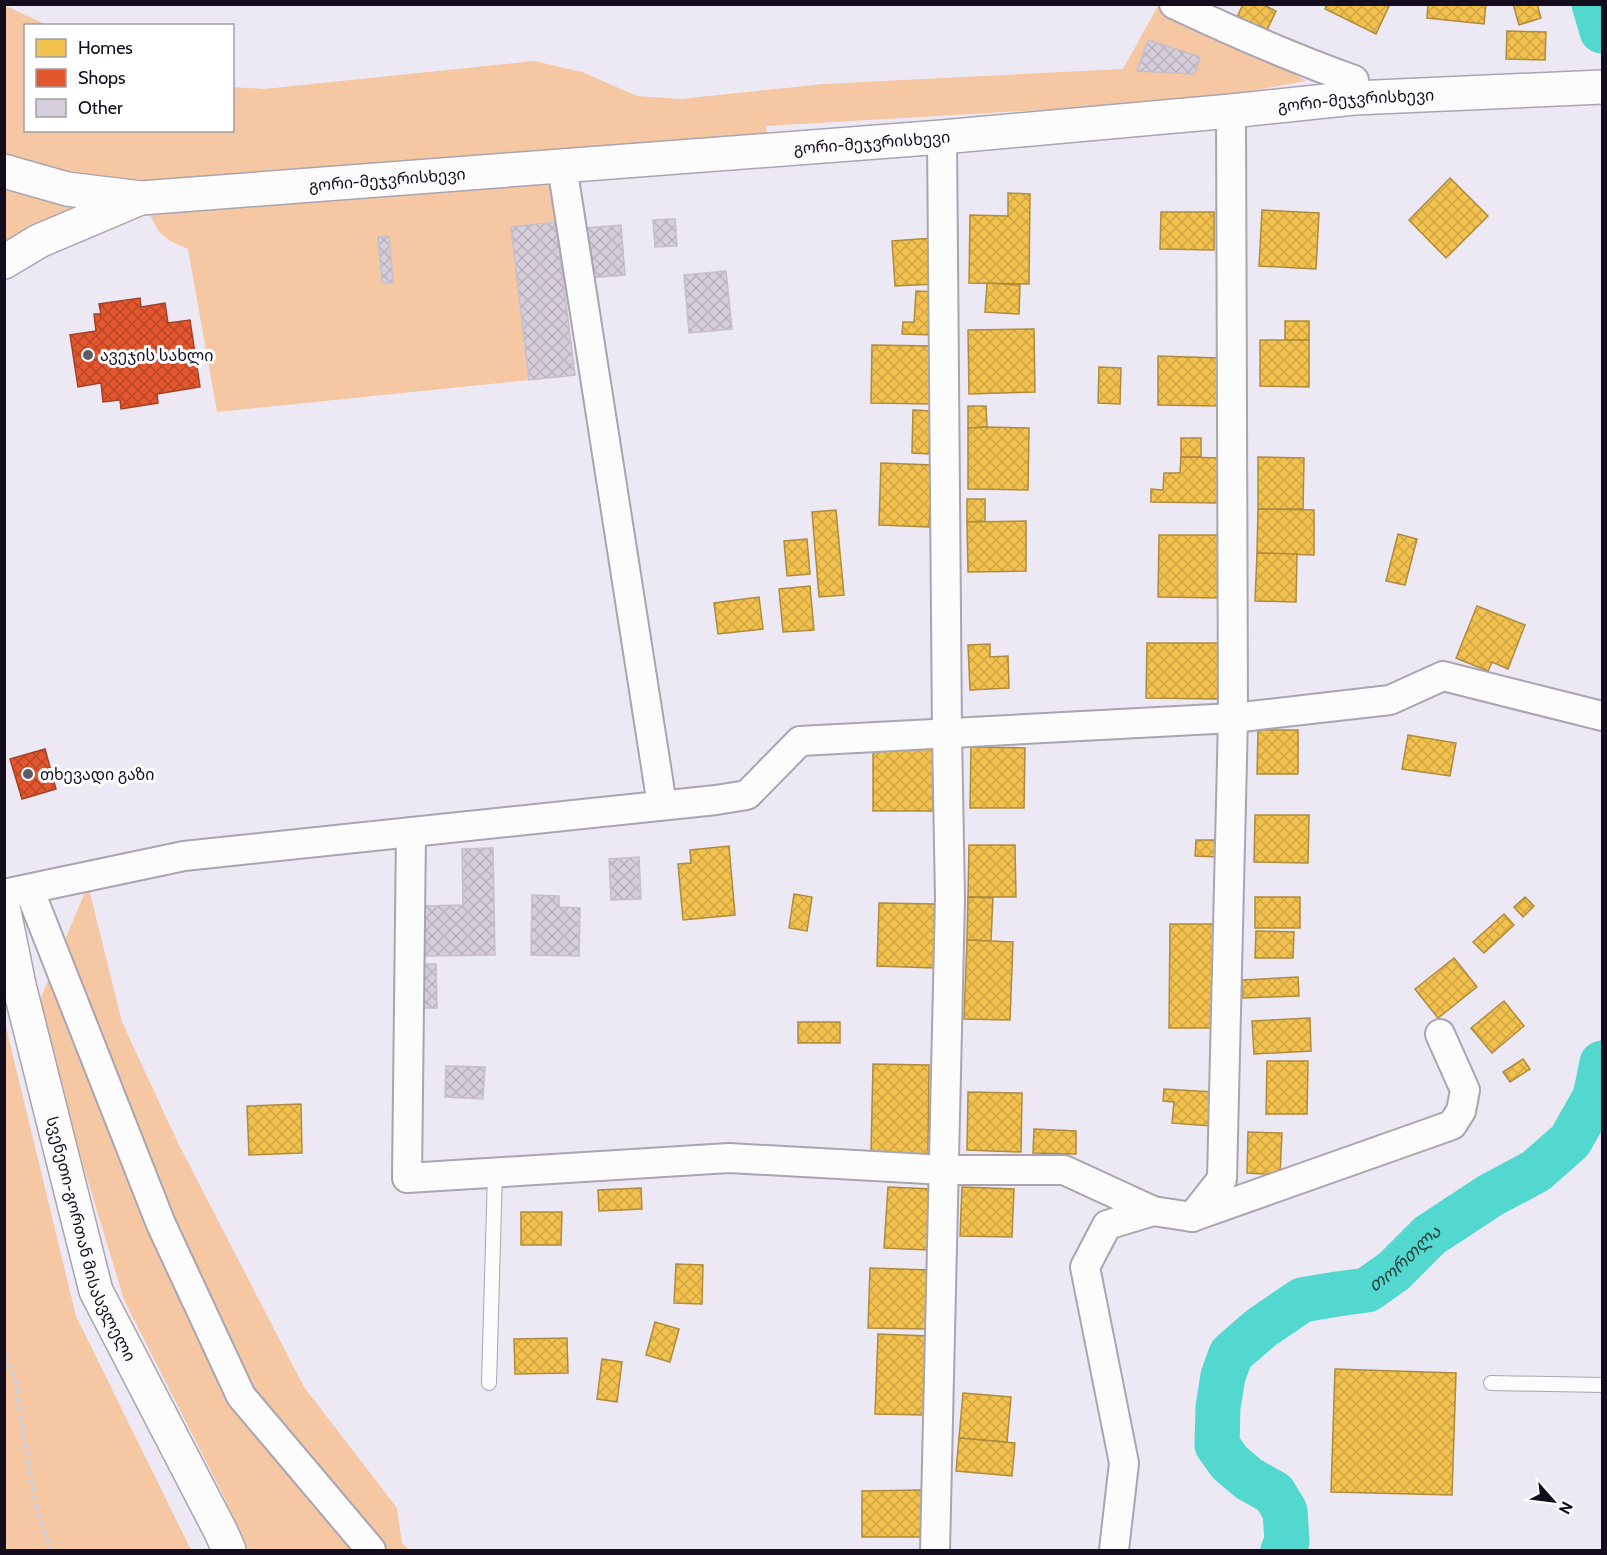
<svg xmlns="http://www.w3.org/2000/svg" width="1607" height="1555" viewBox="0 0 1607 1555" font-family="Cabin,'Noto Sans Georgian',sans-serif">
<defs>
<pattern id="homes-cross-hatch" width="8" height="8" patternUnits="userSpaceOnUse" patternTransform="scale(1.5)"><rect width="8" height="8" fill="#f2c14e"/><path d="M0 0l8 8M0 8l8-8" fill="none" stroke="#cfa544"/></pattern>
<pattern id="shops-cross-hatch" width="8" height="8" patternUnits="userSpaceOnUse" patternTransform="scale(1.5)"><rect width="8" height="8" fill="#e4572e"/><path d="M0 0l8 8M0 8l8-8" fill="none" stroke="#b84626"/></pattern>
<pattern id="building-cross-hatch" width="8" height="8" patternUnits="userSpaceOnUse" patternTransform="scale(1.5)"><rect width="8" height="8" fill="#d7cedb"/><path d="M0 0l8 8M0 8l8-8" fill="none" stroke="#b8b0bb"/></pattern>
</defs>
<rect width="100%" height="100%" fill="#ede9f4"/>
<g fill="#f5c7a3" fill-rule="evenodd">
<path d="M4,5L47,25L26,26V130H232L233,87L264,89L534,61L582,72L637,96L680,99L823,84L1123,69L1158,6L1177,7L1306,81L1196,101L766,126L768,151L562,166L556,222L511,227L529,380L217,412L188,249L170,241L159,232L141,198L5,262ZM389,236L393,282L382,283L378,237Z"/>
<polygon points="88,885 122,1022 178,1143 304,1387 397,1508 402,1543 409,1550 247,1550 225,1499 124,1300 36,1009"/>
<polygon points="4,1019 76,1316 191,1550 5,1550"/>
</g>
<g fill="url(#homes-cross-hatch)" stroke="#af8b3f" stroke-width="1.5">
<polygon points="1243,4 1262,4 1276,11 1264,36 1235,22"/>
<polygon points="1327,4 1390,4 1376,34 1325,9"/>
<polygon points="1428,4 1486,4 1484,24 1427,18"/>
<polygon points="1513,4 1537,4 1541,18 1519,25"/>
<polygon points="1507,31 1546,32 1545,60 1506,59"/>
<polygon points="1450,178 1488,216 1446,258 1409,220"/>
<polygon points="1008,193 1030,194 1029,284 969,283 970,215 1008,216"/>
<polygon points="1262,210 1319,213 1316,269 1259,266"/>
<polygon points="1161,212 1214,212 1214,250 1160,249"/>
<polygon points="933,238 935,284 895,286 892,241"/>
<polygon points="987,283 1020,285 1019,314 985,312"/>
<polygon points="916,291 938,292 936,335 902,334 903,322 914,322"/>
<rect x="1285" y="321" width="24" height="19"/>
<polygon points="1034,329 1035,392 969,394 968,330"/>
<polygon points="1260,340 1309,340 1309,387 1260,386"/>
<polygon points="872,345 933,346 932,404 871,403"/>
<polygon points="1158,356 1218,358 1217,406 1158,405"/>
<polygon points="1099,367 1121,368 1120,404 1098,403"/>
<polygon points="968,406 986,406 987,427 968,428"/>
<polygon points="913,410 931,411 929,454 912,453"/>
<polygon points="987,427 1029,428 1028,490 968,489 968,428"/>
<rect x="1181" y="438" width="20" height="19"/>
<polygon points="1181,457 1221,458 1220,503 1151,502 1151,489 1163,490 1164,473 1180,473"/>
<polygon points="1258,457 1304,458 1303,509 1258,509"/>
<polygon points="881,463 932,465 929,527 879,525"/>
<polygon points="967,499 985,499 985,521 967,522"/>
<polygon points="1258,509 1314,510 1314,555 1257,553"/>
<polygon points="836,510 844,595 819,597 812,512"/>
<polygon points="1026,521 1026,571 968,572 967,522"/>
<polygon points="1398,534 1417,539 1405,585 1386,581"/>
<polygon points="1159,535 1221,535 1220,598 1158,597"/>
<polygon points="807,539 810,574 787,576 784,541"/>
<polygon points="1257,553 1297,554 1296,602 1255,601"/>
<polygon points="810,586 814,630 783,632 779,589"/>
<polygon points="759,597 763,629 718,634 714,603"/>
<polygon points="1477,606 1525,625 1508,669 1492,662 1488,671 1456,658"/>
<polygon points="1147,643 1220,643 1219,699 1146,698"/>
<polygon points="990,644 990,657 1008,656 1009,688 970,690 968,645"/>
<polygon points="1258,730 1298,730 1298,774 1257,774"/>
<polygon points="1408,735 1456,743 1450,776 1402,769"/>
<rect x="873" y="747" width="60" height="64"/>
<polygon points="971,747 1025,748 1024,808 970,808"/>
<polygon points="1255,815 1309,815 1308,863 1254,862"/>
<polygon points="1196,840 1219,840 1218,857 1195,856"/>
<polygon points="969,845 1015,845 1016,897 968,897"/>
<polygon points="729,846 735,915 683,920 678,864 691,863 690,850"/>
<polygon points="794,894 812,897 807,931 789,928"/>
<polygon points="968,897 993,898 991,941 967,940"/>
<rect x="1255" y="897" width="45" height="31"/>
<polygon points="1525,897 1534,906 1523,917 1514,907"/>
<polygon points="879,903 936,904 934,968 877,966"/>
<polygon points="1504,914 1514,925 1484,953 1473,942"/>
<polygon points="1170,924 1219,924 1218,1028 1169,1028"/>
<polygon points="1256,931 1294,932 1293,958 1255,958"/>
<polygon points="967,940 1013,942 1010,1020 964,1019"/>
<polygon points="1454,958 1477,987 1438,1018 1415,989"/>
<polygon points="1298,977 1299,996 1243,998 1242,980"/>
<polygon points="1504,1001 1524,1026 1492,1053 1471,1028"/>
<polygon points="1310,1018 1311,1051 1254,1054 1252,1021"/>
<rect x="798" y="1022" width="42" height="21"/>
<polygon points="1523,1059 1530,1069 1510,1082 1503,1072"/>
<polygon points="1267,1061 1308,1061 1307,1114 1266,1114"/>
<polygon points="873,1064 929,1065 928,1154 871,1153"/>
<polygon points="1164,1089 1213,1092 1211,1126 1172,1123 1174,1102 1163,1101"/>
<polygon points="968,1092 1022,1093 1021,1152 967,1150"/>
<polygon points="301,1104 302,1153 249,1155 247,1106"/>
<polygon points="1034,1129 1076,1131 1076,1154 1033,1153"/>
<polygon points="1248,1132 1282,1133 1280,1175 1247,1173"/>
<polygon points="888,1187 932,1189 929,1250 884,1248"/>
<polygon points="962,1187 1014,1189 1012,1237 960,1236"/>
<polygon points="641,1188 642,1209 599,1211 598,1190"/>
<polygon points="521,1212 562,1212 561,1245 521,1245"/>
<polygon points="676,1264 703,1265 702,1304 674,1303"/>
<polygon points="870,1268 929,1270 927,1329 868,1328"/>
<polygon points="655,1322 679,1329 670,1362 646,1355"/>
<polygon points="878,1334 928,1336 926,1415 875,1414"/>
<polygon points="567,1338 568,1373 515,1374 514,1339"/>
<polygon points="602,1359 622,1362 617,1402 597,1399"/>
<polygon points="1335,1369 1456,1373 1452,1495 1331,1492"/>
<polygon points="963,1393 1011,1397 1007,1442 959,1438"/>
<polygon points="959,1438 1015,1443 1012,1476 956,1471"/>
<polygon points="922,1490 922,1537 862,1537 862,1491"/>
</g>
<g fill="url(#shops-cross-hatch)" stroke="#a54029" stroke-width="1.5">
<polygon points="140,298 141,307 165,303 168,323 190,320 200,387 157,394 158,403 121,409 120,400 103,402 101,383 78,387 70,335 96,331 94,314 101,314 99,304"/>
<polygon points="45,749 56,789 22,799 10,759"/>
</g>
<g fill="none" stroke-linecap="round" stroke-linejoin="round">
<g stroke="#52d8ce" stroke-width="45">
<polyline points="1594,4 1602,31"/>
<path id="s1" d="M1283,1550L1287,1542L1285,1511L1274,1493L1249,1479L1230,1463L1217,1445L1218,1407L1223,1376L1231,1354L1261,1328L1302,1300L1337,1294L1367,1290L1394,1271L1430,1235L1491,1195L1536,1171L1570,1141L1595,1097L1602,1063"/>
</g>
</g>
<g fill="url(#building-cross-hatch)" stroke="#c6beca" stroke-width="1.5">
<polygon points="1148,40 1200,57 1195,74 1137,71"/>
<polygon points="675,219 677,246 655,247 653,220"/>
<polygon points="556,222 575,375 529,380 511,227"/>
<polygon points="621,225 625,275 590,278 586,228"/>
<polygon points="389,236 393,282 382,283 378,237"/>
<polygon points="726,271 732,329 689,333 684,275"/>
<polygon points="493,848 495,955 425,956 424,906 463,905 462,849"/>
<polygon points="639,857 641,899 611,900 609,859"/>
<polygon points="532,895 559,896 559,907 580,908 579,956 531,955"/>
<polygon points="417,956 425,956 425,964 436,964 437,1008 419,1008"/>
<polygon points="446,1066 485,1067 483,1099 445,1097"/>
</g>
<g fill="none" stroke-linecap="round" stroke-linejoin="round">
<defs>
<g id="lane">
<polyline points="489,1383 495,1173"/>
<polyline points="1491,1383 1602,1385"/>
</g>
<g id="street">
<path d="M1174,4C1233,32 1293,58 1354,80V98"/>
<polyline points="562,166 662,805"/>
<polyline points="411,832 407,1178 729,1158 945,1170 1064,1170 1153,1211 1192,1217 1222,1179 1233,718 1231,111"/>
<polyline points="29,889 161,1224 241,1396 371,1550"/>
<polyline points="4,894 184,856 716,800 747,795 800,741 1233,718 1390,700 1443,676 1602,716"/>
<polyline points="1192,1217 1452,1125 1461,1111 1465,1090 1440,1034"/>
<polyline points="935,1550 950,899 947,734 942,137"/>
<polyline points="1114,1550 1124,1463 1085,1267 1107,1225 1153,1211"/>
</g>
<g id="secondary">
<path id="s2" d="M4,171L67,189L141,198L942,137L1231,111L1354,98L1602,87"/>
<polyline points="4,262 39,241 138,199"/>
<path id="s3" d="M4,911L19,985L96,1291L221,1532L229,1550"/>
</g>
</defs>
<use href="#lane" stroke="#a9a4b0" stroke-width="16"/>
<use href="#street" stroke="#a9a4b0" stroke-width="32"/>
<use href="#secondary" stroke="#a9a4b0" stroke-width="36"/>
<polyline stroke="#d1d0d4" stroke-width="4" stroke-dasharray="6 3" stroke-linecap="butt" points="4,1355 16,1380 20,1414 37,1511 51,1550"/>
<use href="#lane" stroke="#fcfcfd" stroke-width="14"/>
<use href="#street" stroke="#fcfcfd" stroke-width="28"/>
<use href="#secondary" stroke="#fcfcfd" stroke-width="33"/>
</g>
<g fill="#5f5968" stroke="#fff" stroke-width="2">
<circle cx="88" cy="355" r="6"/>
<circle cx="28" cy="774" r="6"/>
</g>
<g text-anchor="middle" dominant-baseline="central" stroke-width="6" stroke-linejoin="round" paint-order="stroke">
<g font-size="16" fill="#130c1c" stroke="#fff">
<text stroke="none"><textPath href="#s2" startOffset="1359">გორი-მეჯვრისხევი</textPath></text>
<text stroke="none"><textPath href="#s2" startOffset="873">გორი-მეჯვრისხევი</textPath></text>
<text stroke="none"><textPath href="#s2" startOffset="387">გორი-მეჯვრისხევი</textPath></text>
<text stroke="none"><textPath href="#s3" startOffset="340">სვენეთი-გორთან მისასვლელი</textPath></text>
</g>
<g font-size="16" fill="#130c1c" stroke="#fff" text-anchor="start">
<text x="100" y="355">ავეჯის სახლი</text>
<text x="40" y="774">თხევადი გაზი</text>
</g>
<g font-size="18" font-style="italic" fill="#27423d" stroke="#fff">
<text stroke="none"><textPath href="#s1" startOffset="434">თორთლა</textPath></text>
</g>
</g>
<rect width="1607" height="1555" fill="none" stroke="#130c1c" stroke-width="12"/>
<rect x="24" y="24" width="210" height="108" fill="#ffffff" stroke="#a19ea4" stroke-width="1.5"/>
<rect x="36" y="39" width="30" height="18" fill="#f2c14e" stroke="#a19ea4" stroke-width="1.5"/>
<text x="78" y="54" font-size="18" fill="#130c1c">Homes</text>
<rect x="36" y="69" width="30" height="18" fill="#e4572e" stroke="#a19ea4" stroke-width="1.5"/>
<text x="78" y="84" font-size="18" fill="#130c1c">Shops</text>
<rect x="36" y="99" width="30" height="18" fill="#d7cedb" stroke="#a19ea4" stroke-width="1.5"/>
<text x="78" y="114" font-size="18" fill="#130c1c">Other</text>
<g transform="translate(1553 1501) rotate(118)" stroke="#ffffff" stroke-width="4.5" paint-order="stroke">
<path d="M0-4.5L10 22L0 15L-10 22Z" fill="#130c1c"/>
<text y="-9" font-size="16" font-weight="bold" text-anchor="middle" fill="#130c1c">N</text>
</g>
</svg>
